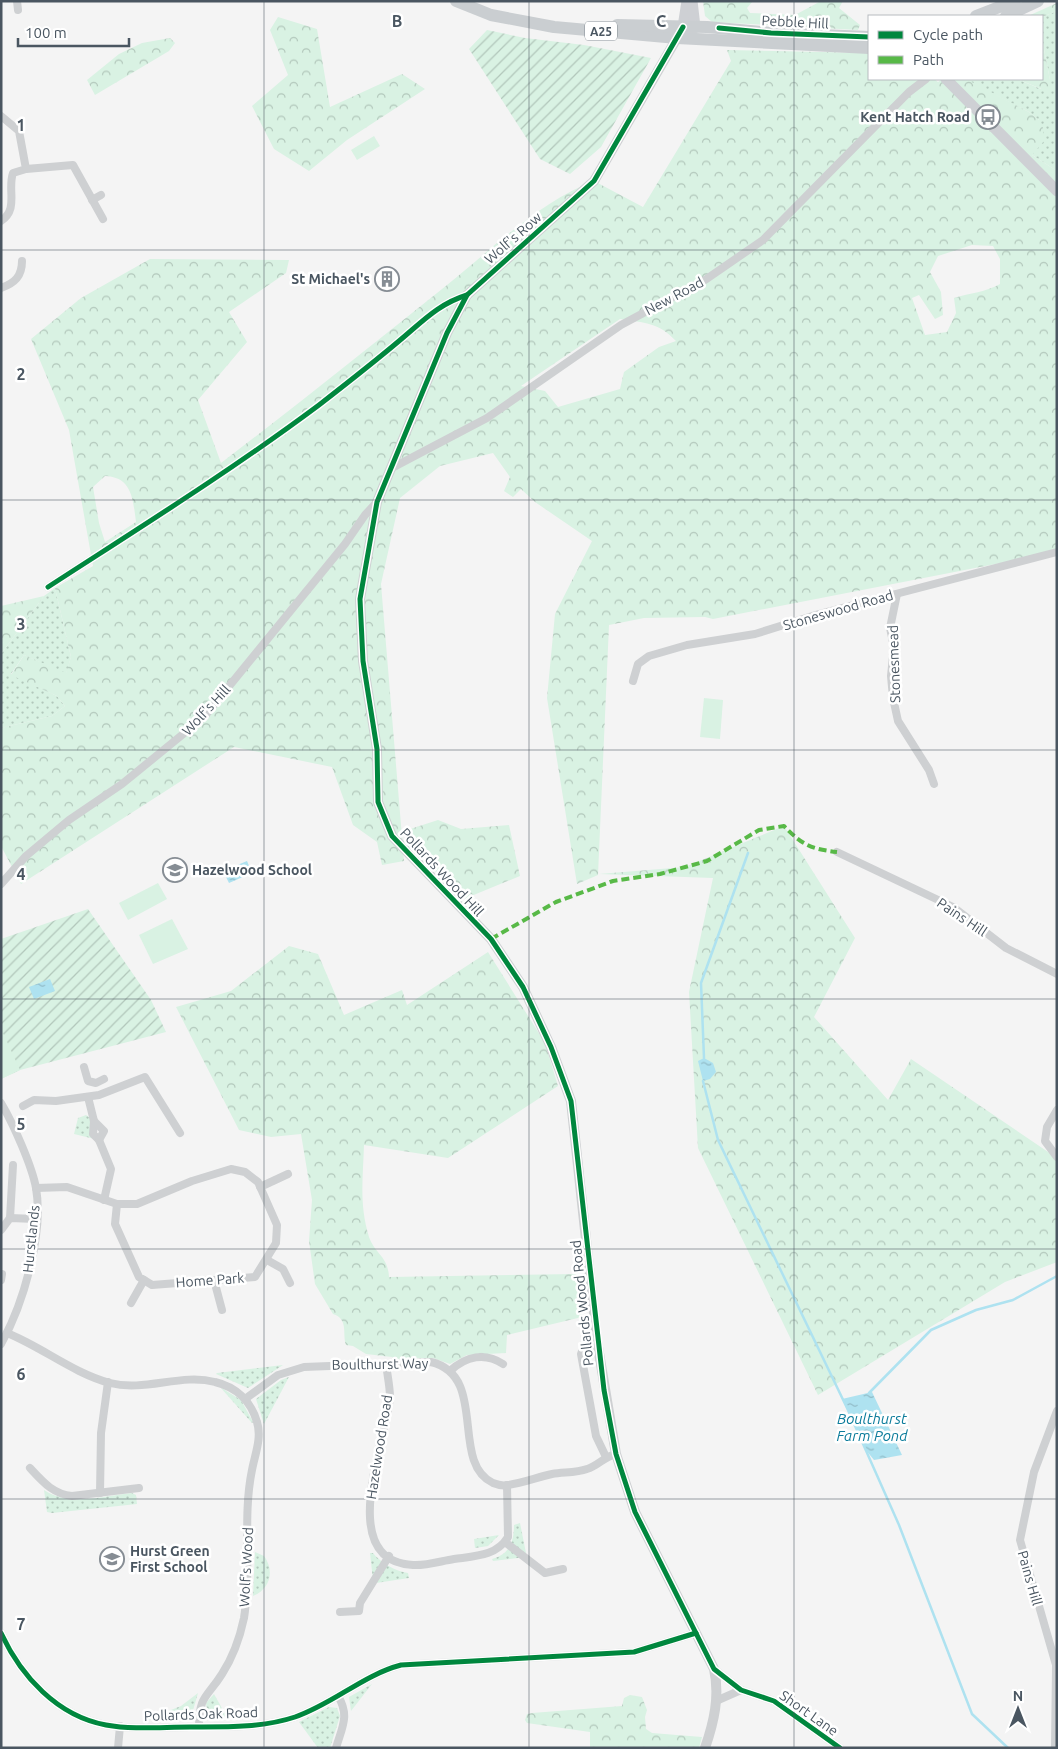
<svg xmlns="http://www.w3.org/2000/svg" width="1058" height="1749" viewBox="0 0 1058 1749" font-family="Ubuntu,sans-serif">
<defs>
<pattern id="grass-dots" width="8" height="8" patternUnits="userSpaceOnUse" patternTransform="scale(1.25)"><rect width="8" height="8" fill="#d9f2e3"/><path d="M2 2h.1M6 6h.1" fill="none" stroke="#b2c7bb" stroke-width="1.8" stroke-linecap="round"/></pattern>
<pattern id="forest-crowns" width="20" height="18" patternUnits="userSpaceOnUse" patternTransform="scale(1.25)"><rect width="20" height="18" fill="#d9f2e3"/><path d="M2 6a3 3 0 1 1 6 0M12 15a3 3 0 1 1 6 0" fill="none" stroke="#b2c7bb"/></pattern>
<pattern id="garden-furrows" width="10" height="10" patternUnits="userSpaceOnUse" patternTransform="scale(1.25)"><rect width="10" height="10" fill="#d9f2e3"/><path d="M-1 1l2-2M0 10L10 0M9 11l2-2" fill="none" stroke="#b2c7bb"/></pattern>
<pattern id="water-ripples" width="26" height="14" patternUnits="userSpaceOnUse" patternTransform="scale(1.25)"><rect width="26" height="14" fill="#aee2f0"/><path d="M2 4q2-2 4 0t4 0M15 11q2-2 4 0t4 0" fill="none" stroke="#90bac6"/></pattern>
</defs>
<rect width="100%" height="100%" fill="#f4f4f4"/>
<g fill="url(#grass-dots)">
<polygon points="1057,11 1057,171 1032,155 1039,120 1029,112 966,80 1017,79 1041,89 1050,80 1042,39 1042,17"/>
<polygon points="55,588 71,657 66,674 24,655 11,674 57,696 65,706 52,716 1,728 1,654 44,596"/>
<polygon points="86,1115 94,1121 93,1134 99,1140 74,1134 78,1118"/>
<polygon points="283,1365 248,1388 216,1374 217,1373"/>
<polygon points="289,1377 264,1424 256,1399 281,1380"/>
<polygon points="220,1387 241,1400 253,1422 252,1423"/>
<path d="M44,1490C70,1507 102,1496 132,1493L136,1495L137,1504L52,1513L47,1512Z"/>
<path d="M520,1523L526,1553L525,1557L493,1561L492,1559C510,1554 514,1541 514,1525Z"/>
<polygon points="499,1535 488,1546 475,1548 474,1539"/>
<path d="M255,1552L264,1556C275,1571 270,1589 253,1596Z"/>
<path d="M370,1553H373C381,1563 395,1571 408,1573L409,1578L376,1583L373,1580Z"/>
<polygon points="372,1684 351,1711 349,1697"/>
<polygon points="198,1693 192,1714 187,1719 146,1720 181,1706"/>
<polygon points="214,1694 228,1719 213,1719 207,1714 206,1703"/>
<polygon points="329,1707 337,1708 340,1716 330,1748 318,1748 299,1722"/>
</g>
<g fill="url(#forest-crowns)" fill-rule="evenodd">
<polygon points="703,1 753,1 747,8 750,13 795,15 821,1 843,1 839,8 860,25 858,30 712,22 705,16"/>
<polygon points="1057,3 1057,11 1042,17 1028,16"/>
<polygon points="278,17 317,29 330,107 402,74 425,89 347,140 309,171 274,149 252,106 288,75 270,30"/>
<polygon points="170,38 175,43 169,51 95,95 87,80 119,54 142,43"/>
<polygon points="1042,39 1050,80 1049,92 1017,79 1042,79"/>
<path d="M727,50L869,53V79H934L938,82L942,79H966L1029,112L1039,120L1043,128L1044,141L1032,155L1057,171V549L1011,561L713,619L705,617L644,618L609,625L598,875L577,884L547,698L555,614L592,541L535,502L521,489L513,497L504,491L510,477L493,453L440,466L400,498L381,584L404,861L382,865L377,842L353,825L332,767L234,747L21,884L1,846V728L52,716L65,706L57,696L11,675L24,655L66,673L71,657L55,588L93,566L69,430L31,339L81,298L150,259L289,260L286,273L229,312L247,342L198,400L221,463C297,405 372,345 447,285C493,248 539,202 594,181L643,207L731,61ZM972,245L993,246L1000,259V284C986,292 970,293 954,298L956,313L947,332L925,335L912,298L919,295L935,319L943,315L941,292L930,272L938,256ZM620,319C645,323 658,322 676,341L659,347L624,372L620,389L558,407L545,391L521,386ZM105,476C132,477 133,499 136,522L105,542L99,523L93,487Z"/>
<polygon points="44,596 1,654 1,606"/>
<polygon points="438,820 461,829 509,825 520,876 464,899 415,851 404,831"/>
<polygon points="784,826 855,938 814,1017 888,1100 911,1059 1057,1158 1057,1262 1005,1282 818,1395 698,1148 689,992 713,878 599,874 685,867"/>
<path d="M289,946L318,954L344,1015L402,990L407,1005L488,952L545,1043L558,1086L448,1158L364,1145C363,1179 359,1204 369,1237C375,1254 388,1256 389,1277L576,1274L582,1317L507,1335L506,1353L467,1355L450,1364L433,1358L393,1359L392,1357L366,1354L353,1346L346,1345C342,1334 349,1319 333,1314L315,1284L309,1241L312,1200L301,1134L271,1137L239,1130L176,1007L231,991Z"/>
<polygon points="630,1695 642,1697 647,1710 645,1717 646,1729 652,1733 702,1737 699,1748 590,1748 590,1732 527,1723 525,1720 527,1714 532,1713 622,1706 624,1698"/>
</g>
<g fill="url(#garden-furrows)">
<polygon points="487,30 525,38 584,45 651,58 601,147 570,174 540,159 469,49"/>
<polygon points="88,909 151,1000 166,1032 20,1070 1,1079 1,939"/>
</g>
<g fill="#d9f2e3">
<polygon points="374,136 380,146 357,160 351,150"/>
<polygon points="704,698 723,700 720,739 700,737"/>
<polygon points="158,883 167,899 128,920 119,903"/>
<polygon points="172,919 188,949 153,964 139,935"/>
<polygon points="3,1033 20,1070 1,1079 1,1034"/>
</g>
<g fill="url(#water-ripples)">
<polygon points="247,861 252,873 229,883 223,871"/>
<polygon points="50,979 55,991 34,999 29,987"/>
<polygon points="704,1058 713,1063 716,1072 710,1079 703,1081 698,1061"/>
<polygon points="872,1392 902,1455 874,1460 865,1449 842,1399"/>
</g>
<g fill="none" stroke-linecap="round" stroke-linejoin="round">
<g stroke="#aee2f0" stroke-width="2.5">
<polyline points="704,1058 701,983 748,853"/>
<polyline points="703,1081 718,1140 848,1410 899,1525 972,1714 1008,1748"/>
<polyline points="869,1393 931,1330 976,1310 1013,1300 1057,1276"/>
</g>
<g stroke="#ced0d2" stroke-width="8">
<polyline points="17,1 18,10"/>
<path d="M1,116L19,131L26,169L13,173C7,190 19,209 1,221"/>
<polyline points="26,169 73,165 103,219"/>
<polyline points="92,200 101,195"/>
<path d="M1,288C15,283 22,276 22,261"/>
<polyline points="390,469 487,418 621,325 705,280 763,240 909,92 926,79"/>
<path d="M48,587C139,528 232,470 319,405C346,384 373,363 399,341C422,322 438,304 467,295"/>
<polyline points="897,594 890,628 894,647 891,676 893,698 898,721 929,770 934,784"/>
<polyline points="633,681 638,664 649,656 687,645 755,634 819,614 1057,552"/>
<polyline points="837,852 953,907 1006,948 1057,974"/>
<polyline points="1,884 26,856 69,820 122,784 204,717 345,544 365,515 377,502"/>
<polyline points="84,1067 88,1081 96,1083 104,1079"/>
<polyline points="88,1097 94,1121 93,1134 99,1140 111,1169 104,1200"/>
<path d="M1,1103C13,1123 32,1166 36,1188C44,1234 23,1305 1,1344"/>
<polyline points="23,1106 34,1100 56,1101 99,1095 145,1077 180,1133"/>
<polyline points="1057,1110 1047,1127 1045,1141 1057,1157"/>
<polyline points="94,1121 104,1131 99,1140"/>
<polyline points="260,1187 288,1174"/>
<polyline points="36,1188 67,1187 117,1204 137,1204 192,1181 231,1169 245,1172 258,1182 277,1225 276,1243 255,1277 152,1285 139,1277 115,1224 117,1204"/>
<polyline points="10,1218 13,1165"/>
<polyline points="1,1230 10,1218 36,1219"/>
<polyline points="267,1260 283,1269 290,1283"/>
<polyline points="1,1280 2,1274"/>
<polyline points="214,1280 222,1310"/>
<polyline points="131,1303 144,1280"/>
<path d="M7,1333C42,1347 73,1373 110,1383C145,1392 181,1373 215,1382C236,1387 251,1401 257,1422C262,1438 255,1454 252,1470C242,1518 252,1569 244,1618C240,1637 233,1657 222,1674C207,1698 199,1695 199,1727"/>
<polyline points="597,1341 585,1344 581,1354 596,1436 606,1457"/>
<path d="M386,1363C387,1374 390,1386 390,1397C387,1438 334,1561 413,1565C426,1566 441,1561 454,1559C475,1556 497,1556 508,1537L507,1485"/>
<path d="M450,1371C466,1356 485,1352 503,1364"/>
<path d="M245,1399L278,1375L304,1367L431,1362C489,1376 449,1462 493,1483C498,1485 503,1486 508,1485C523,1483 538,1477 552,1474C564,1472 576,1473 587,1469C598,1466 605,1456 616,1454"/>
<path d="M30,1468C43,1482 53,1494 72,1496L139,1488"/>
<polyline points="100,1493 101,1433 108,1382"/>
<polyline points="505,1542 545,1573 563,1569"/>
<polyline points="340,1612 359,1611 360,1603 389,1556"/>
<path d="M1,1633C21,1676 57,1716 106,1725C133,1730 162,1727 190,1727C225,1727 262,1728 295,1717C333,1704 363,1675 401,1665L634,1652L696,1633"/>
<polyline points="714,1669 741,1690 774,1701 840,1748"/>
<polyline points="716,1701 741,1690"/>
<polyline points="118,1748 120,1726"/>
<path d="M336,1748C342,1727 350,1716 338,1696"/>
<polyline points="1055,1748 1056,1665 1020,1540 1034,1472 1057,1411"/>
</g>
<path stroke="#ced0d2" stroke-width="10" d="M677,38L594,181L467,295L447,333L377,502L360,599L363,661L377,749L378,802L392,836L491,939L523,987L551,1047L571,1101L597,1341L616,1454L635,1512L714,1669C720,1696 714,1722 705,1748"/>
<g stroke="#ced0d4" stroke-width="11">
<polyline points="683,27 687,1"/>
<polyline points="690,33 695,27 692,1"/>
<polyline points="946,79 1057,191"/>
</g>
<g stroke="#caced1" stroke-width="12">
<polyline points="456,1 491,15 554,27 677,38 869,48"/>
<polyline points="976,16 1015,1"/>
<polyline points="1006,16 1038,1"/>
<polyline points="617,25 707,27 771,33 869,37"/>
</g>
<path stroke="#58b947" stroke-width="4" stroke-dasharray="8 4" stroke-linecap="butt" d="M491,939L556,902L613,881L660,874L707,861L759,830L784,826C802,845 811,849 837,852"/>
<defs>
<g id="cycleway">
<polyline points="683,27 594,181 467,295 447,333 377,502 360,599 363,661 377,749 378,802 392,836 491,939 523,987 551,1047 571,1101 604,1390 616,1454 635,1512 714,1669 741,1690 774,1701 840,1748"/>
<polyline points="719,28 771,33 869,37"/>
<path d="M48,587C139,528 232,470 319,405C346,384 373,363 399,341C422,322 438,304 467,295"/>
<path d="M1,1633C21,1676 57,1716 106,1725C133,1730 162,1727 190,1727C225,1727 262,1728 295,1717C333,1704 363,1675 401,1665L634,1652L696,1633"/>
</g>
</defs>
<use href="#cycleway" stroke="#fff" stroke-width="8"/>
<use href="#cycleway" stroke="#00873e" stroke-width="5"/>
</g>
<path fill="none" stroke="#4a5661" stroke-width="1" stroke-opacity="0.55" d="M264,1V1748M529,1V1748M794,1V1748M1,250H1057M1,500H1057M1,750H1057M1,999H1057M1,1249H1057M1,1499H1057"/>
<defs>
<symbol id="bus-ring" viewBox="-11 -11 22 22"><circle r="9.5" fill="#fff" stroke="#868d94" stroke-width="1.5"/><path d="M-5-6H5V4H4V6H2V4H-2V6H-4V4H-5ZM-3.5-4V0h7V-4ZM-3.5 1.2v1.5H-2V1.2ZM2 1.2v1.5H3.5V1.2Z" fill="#868d94"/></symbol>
<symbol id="building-ring" viewBox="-11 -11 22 22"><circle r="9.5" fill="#fff" stroke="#868d94" stroke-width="1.5"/><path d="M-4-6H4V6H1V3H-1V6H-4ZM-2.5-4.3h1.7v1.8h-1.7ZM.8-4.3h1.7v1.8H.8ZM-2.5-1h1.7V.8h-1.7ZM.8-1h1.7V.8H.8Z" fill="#868d94"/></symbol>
<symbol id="school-ring" viewBox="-11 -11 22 22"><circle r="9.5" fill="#fff" stroke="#868d94" stroke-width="1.5"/><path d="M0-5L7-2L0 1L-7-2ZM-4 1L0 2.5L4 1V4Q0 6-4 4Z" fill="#868d94"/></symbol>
</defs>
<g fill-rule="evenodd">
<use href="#bus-ring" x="974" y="103" width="28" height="28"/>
<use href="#building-ring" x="373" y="265" width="28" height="28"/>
<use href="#school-ring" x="161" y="856" width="28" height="28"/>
<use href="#school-ring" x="98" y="1545" width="28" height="28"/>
</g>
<g text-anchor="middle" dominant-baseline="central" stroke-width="5" stroke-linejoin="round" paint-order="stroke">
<rect fill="#fff" stroke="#808990" stroke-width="1" x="585" y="21.5" width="32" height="19" rx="4"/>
<g font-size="12" font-weight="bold" fill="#4a5661">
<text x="601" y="31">A25</text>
</g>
<g font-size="14" fill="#4a5661" stroke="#fff">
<text transform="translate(795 22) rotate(3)">Pebble Hill</text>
<text transform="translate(513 238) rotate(-41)">Wolf's Row</text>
<text transform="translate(674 296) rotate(-28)">New Road</text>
<text transform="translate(838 610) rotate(-16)">Stoneswood Road</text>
<text transform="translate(894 664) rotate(-92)">Stonesmead</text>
<text transform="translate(206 710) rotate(-47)">Wolf's Hill</text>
<text transform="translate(442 872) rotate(47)">Pollards Wood Hill</text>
<text transform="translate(962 917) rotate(34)">Pains Hill</text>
<text transform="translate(31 1239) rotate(-84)">Hurstlands</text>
<text transform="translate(210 1280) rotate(-4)">Home Park</text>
<text transform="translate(582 1303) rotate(-96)">Pollards Wood Road</text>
<text transform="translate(380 1364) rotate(-1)">Boulthurst Way</text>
<text transform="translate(379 1447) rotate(-81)">Hazelwood Road</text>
<text transform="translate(246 1567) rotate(-87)">Wolf's Wood</text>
<text transform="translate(1030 1578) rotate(74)">Pains Hill</text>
<text transform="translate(809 1713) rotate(35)">Short Lane</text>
<text transform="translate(201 1714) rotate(-2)">Pollards Oak Road</text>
</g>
<g font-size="14" font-weight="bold" fill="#4a5661" stroke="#fff" text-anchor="end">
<text x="970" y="117">Kent Hatch Road</text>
<text x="370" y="279">St Michael's</text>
<text x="192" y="870" text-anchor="start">Hazelwood School</text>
<text x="130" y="1551" text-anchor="start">Hurst Green<tspan x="130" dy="16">First School</tspan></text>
</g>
<g font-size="15" font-style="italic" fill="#0c7c9b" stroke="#fff">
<text x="872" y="1418">Boulthurst<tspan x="872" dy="17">Farm Pond</tspan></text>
</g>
</g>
<g font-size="16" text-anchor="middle" font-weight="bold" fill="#4a5661" stroke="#fff" stroke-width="5" stroke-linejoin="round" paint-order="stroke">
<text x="397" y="27">B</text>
<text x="661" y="27">C</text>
<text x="21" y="131">1</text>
<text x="21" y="380">2</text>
<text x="21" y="630">3</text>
<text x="21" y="880">4</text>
<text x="21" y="1130">5</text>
<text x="21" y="1380">6</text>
<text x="21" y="1630">7</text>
</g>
<rect width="1058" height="1749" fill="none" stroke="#4a5661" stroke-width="5"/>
<rect x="868" y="15" width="175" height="65" fill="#ffffff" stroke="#b7bbc0"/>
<rect x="878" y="31" width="25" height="8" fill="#00873e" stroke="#b7bbc0"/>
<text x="913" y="40" font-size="15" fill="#4a5661">Cycle path</text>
<rect x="878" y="56" width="25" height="8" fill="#58b947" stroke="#b7bbc0"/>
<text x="913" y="65" font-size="15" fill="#4a5661">Path</text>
<g transform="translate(1018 1709)" stroke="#ffffff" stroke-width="4" paint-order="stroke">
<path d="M0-4L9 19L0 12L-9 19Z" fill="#4a5661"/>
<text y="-8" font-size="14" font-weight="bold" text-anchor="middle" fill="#4a5661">N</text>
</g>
<path d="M18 38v8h111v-8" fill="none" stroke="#4a5661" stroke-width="2.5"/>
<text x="25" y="38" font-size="15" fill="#4a5661" stroke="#ffffff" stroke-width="4" paint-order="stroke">100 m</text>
</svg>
